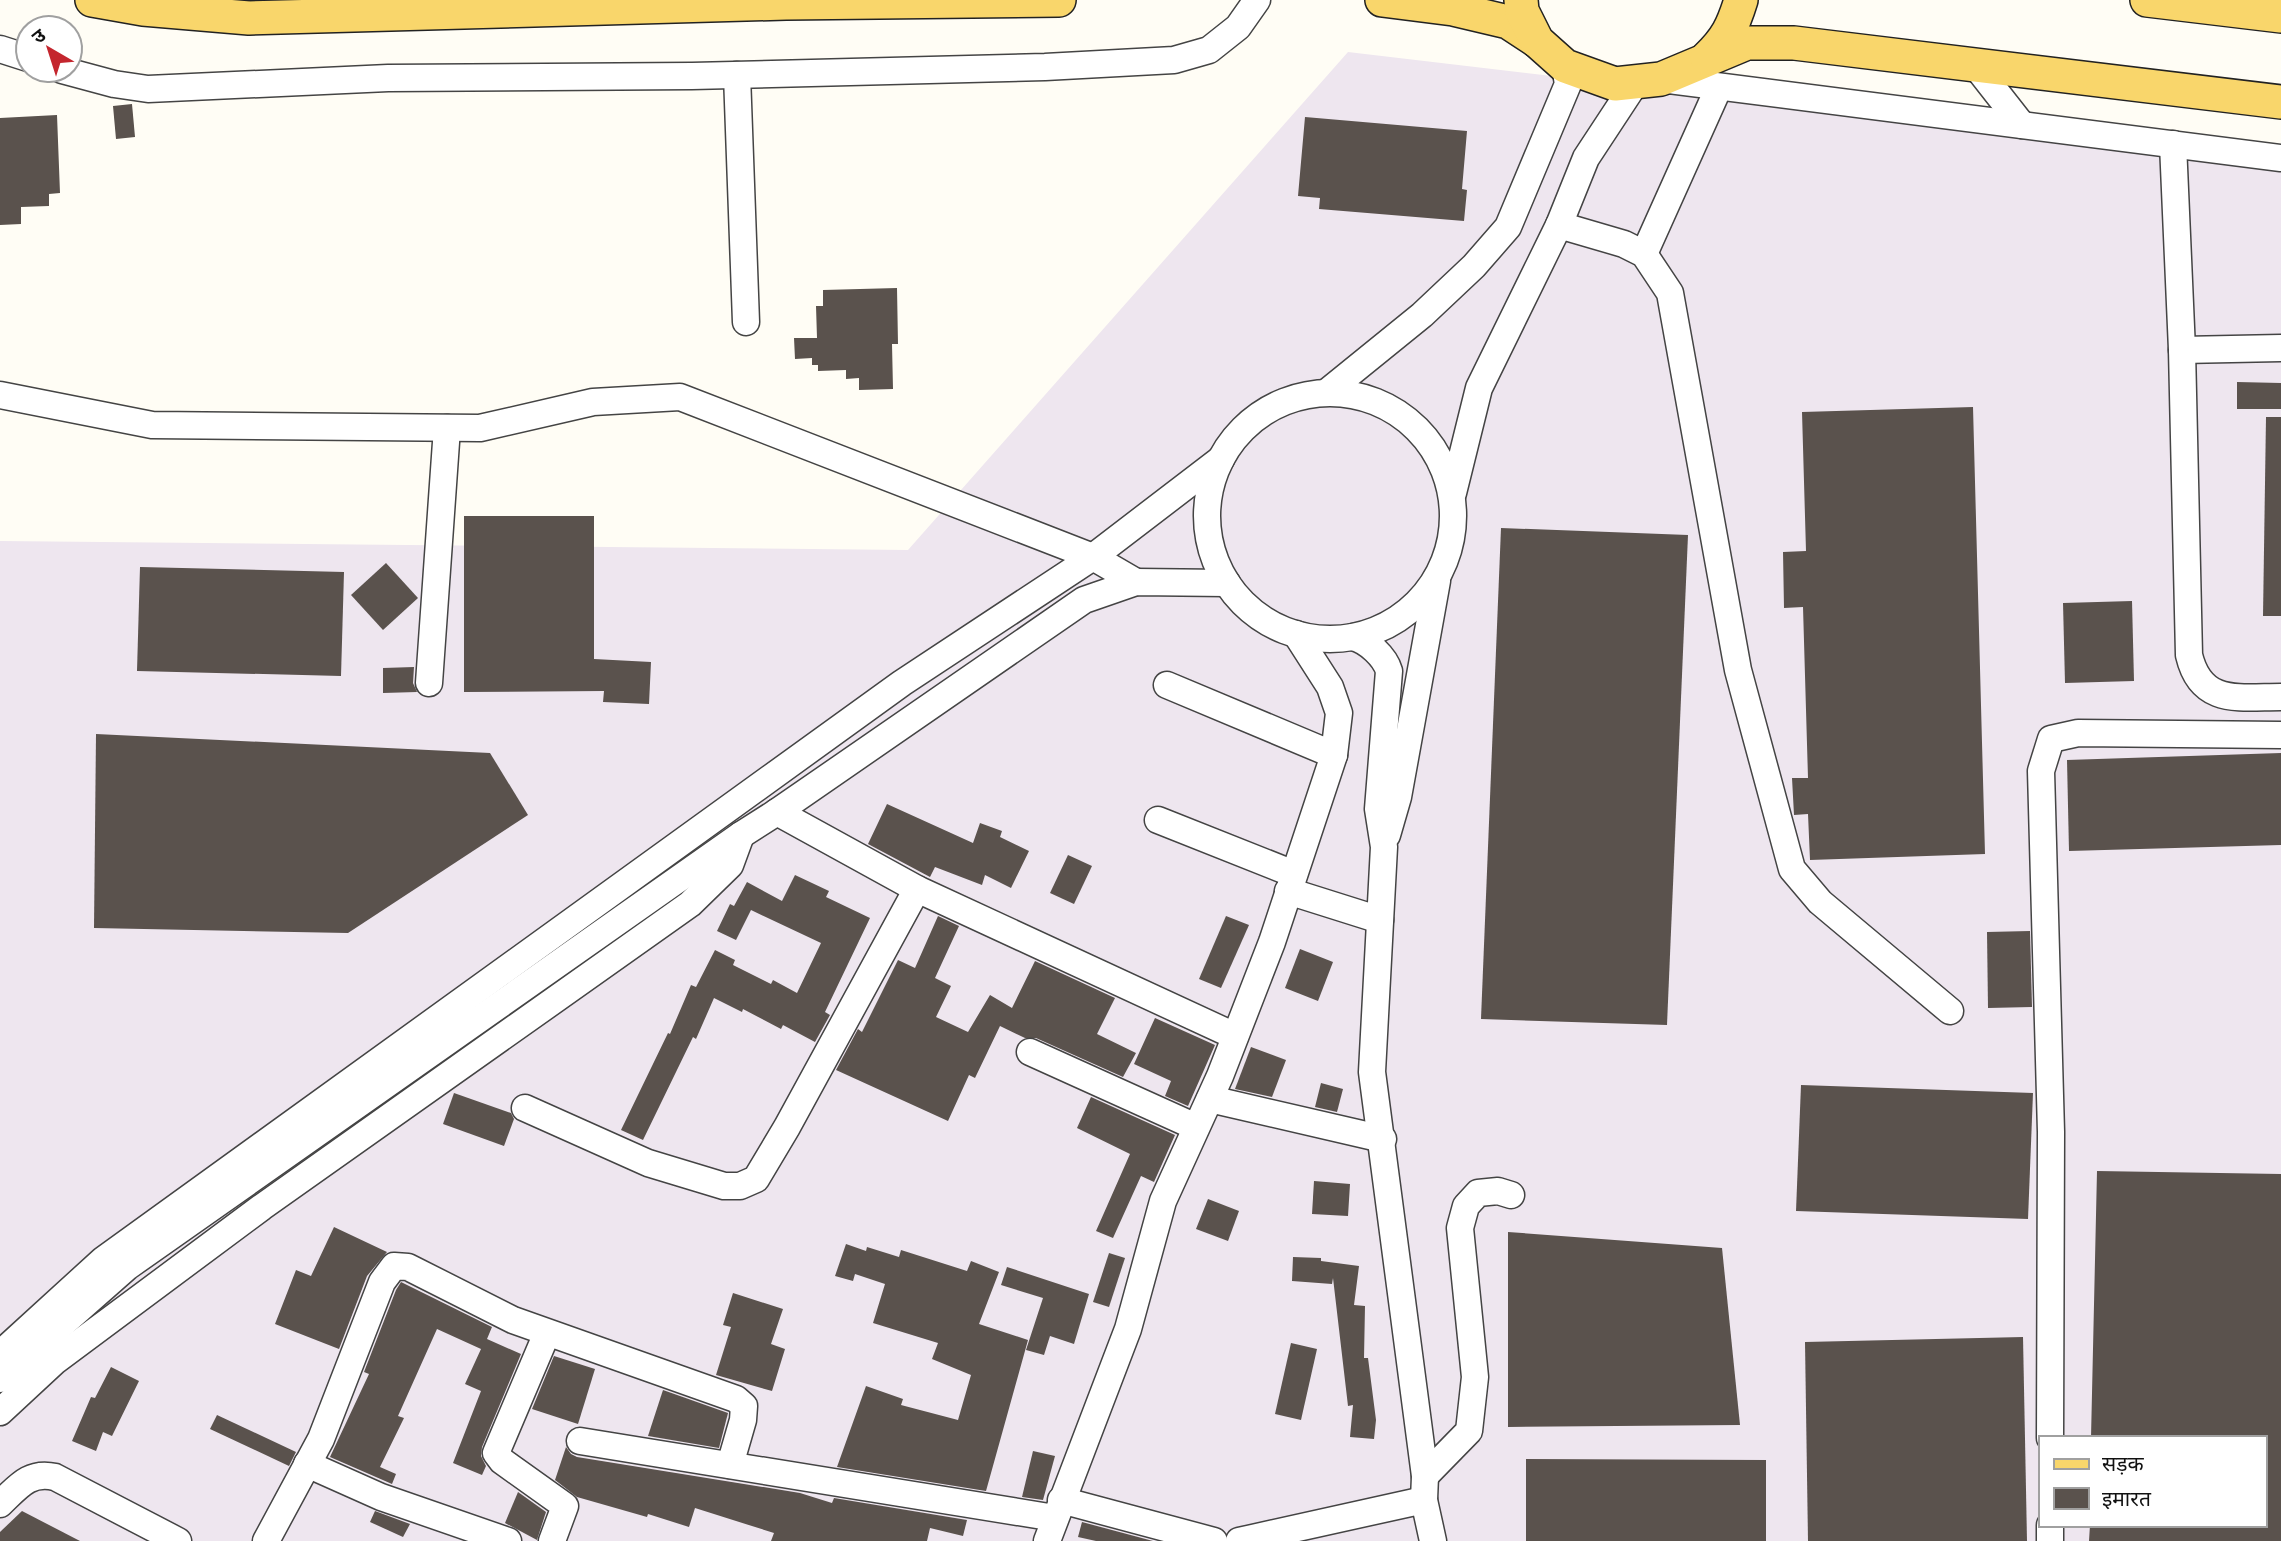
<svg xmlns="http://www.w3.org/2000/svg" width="2281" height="1541" viewBox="0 0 2281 1541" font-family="'Roboto Serif','Noto Sans Devanagari',serif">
<rect width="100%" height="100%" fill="#fffdf5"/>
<path fill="#eee6ef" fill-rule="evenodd" d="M1348,52L2281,162V1541H0V541L908,550ZM2041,1438H2265V1525H2041Z"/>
<g fill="#5a524d">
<polygon points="132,104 135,137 116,139 113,106"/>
<polygon points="57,115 60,193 49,194 49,206 21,207 21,224 0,225 0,118"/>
<polygon points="1305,117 1467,131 1462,189 1467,190 1464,221 1319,209 1320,198 1298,196"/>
<polygon points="897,288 898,344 892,344 893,389 859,390 859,378 846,379 846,370 818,371 818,365 812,365 812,358 795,359 794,338 817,338 816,306 823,306 823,290"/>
<polygon points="2237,382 2281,383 2281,409 2237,409"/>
<polygon points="1973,407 1985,854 1810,860 1808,814 1794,815 1792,778 1808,778 1803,607 1784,608 1783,552 1806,551 1802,412"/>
<polygon points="2266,417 2281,417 2281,616 2263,616"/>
<polygon points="464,516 594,516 594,659 651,662 649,704 603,702 604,691 464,692"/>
<polygon points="1501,528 1688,535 1667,1025 1481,1019"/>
<polygon points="386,563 418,598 383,630 351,595"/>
<polygon points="140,567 344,572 341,676 137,671"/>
<polygon points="2132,601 2134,681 2065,683 2063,603"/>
<polygon points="414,667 413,683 417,692 383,693 383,668"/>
<polygon points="96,734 490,753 528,815 348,933 94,928"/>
<polygon points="2281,753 2281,845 2069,851 2067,760"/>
<polygon points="887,804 973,843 980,823 1002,831 1000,837 1029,851 1011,888 985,875 982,885 935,867 930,877 868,844"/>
<polygon points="1068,855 1092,866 1074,904 1050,893"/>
<polygon points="795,875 829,891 826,897 870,918 825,1012 830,1015 815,1042 783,1025 781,1029 743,1009 742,1012 714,998 696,1039 693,1037 643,1140 621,1130 668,1033 670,1034 691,985 696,987 715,950 735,960 733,965 771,984 773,980 797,993 821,943 751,910 736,940 717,931 730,904 734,906 747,882 782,901"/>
<polygon points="938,916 959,926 935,978 951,986 936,1017 968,1032 990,995 1012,1008 1035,961 1115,998 1097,1034 1136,1053 1123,1077 1036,1038 1025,1038 1000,1026 975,1078 969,1075 948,1121 836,1070 858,1029 862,1032 898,960 915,968"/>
<polygon points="1226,916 1249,925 1221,988 1199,979"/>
<polygon points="2030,931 2032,1007 1988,1008 1987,932"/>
<polygon points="1300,949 1333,962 1318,1001 1285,988"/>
<polygon points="1155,1018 1215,1045 1188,1106 1165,1096 1171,1081 1134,1064"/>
<polygon points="1251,1047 1286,1060 1272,1097 1235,1089"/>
<polygon points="1321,1083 1343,1089 1337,1112 1315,1107"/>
<polygon points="1801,1085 2033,1093 2028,1219 1796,1211"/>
<polygon points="454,1093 511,1113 514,1119 504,1146 443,1124"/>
<polygon points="1091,1097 1175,1135 1154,1182 1141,1176 1113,1238 1096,1231 1130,1154 1077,1128"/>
<polygon points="2097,1171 2281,1174 2281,1541 2089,1541 2090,1525 2265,1525 2265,1438 2091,1438"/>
<polygon points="1314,1181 1350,1184 1348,1216 1312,1214"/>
<polygon points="1208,1199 1239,1211 1228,1241 1196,1229"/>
<polygon points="334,1227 387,1252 367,1276 339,1349 275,1324 296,1270 311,1276"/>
<polygon points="1508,1232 1722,1248 1740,1425 1508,1427"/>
<polygon points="846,1244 866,1251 867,1247 899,1257 901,1250 967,1271 971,1261 999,1272 979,1324 1028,1340 986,1491 837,1467 866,1386 903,1399 901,1405 958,1420 971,1375 932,1359 938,1343 873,1323 885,1284 855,1274 853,1281 835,1276"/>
<polygon points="1109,1253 1125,1258 1109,1307 1093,1302"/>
<polygon points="1293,1257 1321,1258 1321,1261 1359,1266 1354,1305 1365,1306 1364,1358 1368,1358 1376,1420 1374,1439 1350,1437 1353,1405 1348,1406 1333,1278 1332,1284 1292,1281"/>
<polygon points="1007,1267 1089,1294 1074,1344 1050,1336 1044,1355 1026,1350 1043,1298 1001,1285"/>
<polygon points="401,1282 492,1327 487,1339 521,1354 482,1447 481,1456 486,1466 482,1475 453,1463 481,1391 465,1384 481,1349 437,1329 398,1416 404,1418 380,1467 396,1474 392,1484 330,1457 369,1374 364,1372 396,1290"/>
<polygon points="733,1293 783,1309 771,1344 785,1349 772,1391 716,1375 731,1327 723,1325"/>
<polygon points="2023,1337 2027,1541 1808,1541 1805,1342"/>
<polygon points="1291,1343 1317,1349 1301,1420 1275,1414"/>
<polygon points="554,1356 595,1369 578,1424 532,1409"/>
<polygon points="111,1367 139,1381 112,1436 103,1432 96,1451 72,1441 91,1397 95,1398"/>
<polygon points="663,1390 728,1413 719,1448 648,1436"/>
<polygon points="217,1415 296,1452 289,1466 210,1429"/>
<polygon points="566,1447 571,1454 577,1457 800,1493 832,1503 834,1498 967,1520 963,1536 930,1528 927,1541 771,1541 774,1533 695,1508 689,1527 648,1514 647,1517 577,1497 555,1480"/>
<polygon points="1033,1451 1055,1456 1043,1500 1022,1497"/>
<polygon points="1526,1459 1766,1460 1766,1541 1526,1541"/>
<polygon points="518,1492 546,1512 537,1540 505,1523"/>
<polygon points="22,1511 80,1541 0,1541 0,1532"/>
<polygon points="375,1511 410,1524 403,1537 370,1522"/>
<polygon points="1082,1522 1153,1541 1096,1541 1078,1537"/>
</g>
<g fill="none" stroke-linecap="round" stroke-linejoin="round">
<defs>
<g id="minor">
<polyline points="0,49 28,58"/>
<polyline points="1975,65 2022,125"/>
<polyline points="62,70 114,84 148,89 388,78 692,76 1045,67 1174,60 1209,50 1238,27 1257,0"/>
<polyline points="737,75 746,322"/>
<polyline points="1661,79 2281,158"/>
<path d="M2173,144L2182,350L2189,655C2201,706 2239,697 2281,697"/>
<polyline points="1559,225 1624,244 1644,254 1670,293 1738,670 1792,869 1820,902 1950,1011"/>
<polyline points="1644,254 1719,87"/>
<polyline points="2182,350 2281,348"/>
<polyline points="1327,392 1422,315 1474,266 1508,227 1568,84 1565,66"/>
<circle cx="1330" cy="516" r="123"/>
<polyline points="0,395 152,425 480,428 593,402 680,397 1093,557 1136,582"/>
<polyline points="1453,493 1479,388 1559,225 1586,158 1636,82"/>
<path d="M1353,637C1368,641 1385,657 1389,671L1378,809L1384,847L1372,1072L1425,1476L1424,1500L1433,1541"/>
<polyline points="429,683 447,428"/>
<polyline points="1167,685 1334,755"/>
<polyline points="777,812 917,889 1235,1036"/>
<polyline points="1158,820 1294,874"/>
<polyline points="1387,835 1398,797 1437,581"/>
<polyline points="1288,891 1380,920"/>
<polyline points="1030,1052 1196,1127"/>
<polyline points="1210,1099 1383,1139"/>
<polyline points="525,1108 648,1163 724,1186 740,1186 756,1179 787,1127 917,889"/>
<polyline points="547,1333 496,1453 502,1461 565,1506 552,1541"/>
<polyline points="0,1354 103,1260 902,683 1093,557 1221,459"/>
<polyline points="0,1379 127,1267 741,835 777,812 1084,600 1136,582 1227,583"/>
<polyline points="0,1412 55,1361 262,1207 690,904 730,865 741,835"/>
<polyline points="2050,1438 2051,1132 2041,771 2051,739 2078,733 2281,735"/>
<polyline points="580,1441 1055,1518"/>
<polyline points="307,1464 381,1497 508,1541"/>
<polyline points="1425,1476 1469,1431 1475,1377 1460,1228 1466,1206 1478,1193 1498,1191 1511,1195"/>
<polyline points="1061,1500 1214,1541"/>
<path d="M0,1504C18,1487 29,1471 55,1477L178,1541"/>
<polyline points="266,1541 321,1439 382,1282 394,1266 408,1267 513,1320 736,1399 744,1406 743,1420 730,1465"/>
<polyline points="1047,1541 1128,1329 1163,1201 1220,1076 1272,942 1334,755 1339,713 1330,687 1296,634"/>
<polyline points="1239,1541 1424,1500"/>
<polyline points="2050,1541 2050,1525"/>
</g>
<g id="major">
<polyline points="92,0 143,9 249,18 786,3 1059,0"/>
<polyline points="1382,0 1453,9 1508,22 1537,41"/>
<polyline points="1521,0 1522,11 1537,41 1565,66 1615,84 1661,79 1747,43 1794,43 2281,102"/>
<polyline points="2147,0 2281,16"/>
<path d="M1707,58C1727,39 1733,26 1741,0"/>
</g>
</defs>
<use href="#minor" stroke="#444" stroke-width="29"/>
<use href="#major" stroke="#222" stroke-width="36"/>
<use href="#minor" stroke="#fff" stroke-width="26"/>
<use href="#major" stroke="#f9d66b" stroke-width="33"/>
</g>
<rect x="2039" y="1436" width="228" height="91" fill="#ffffff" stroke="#a0a0a0" stroke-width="2"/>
<rect x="2054" y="1459" width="35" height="10" fill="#f9d66b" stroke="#a0a0a0" stroke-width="2"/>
<text x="2102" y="1471" font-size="21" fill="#111111">सड़क</text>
<rect x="2054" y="1488" width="35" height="21" fill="#5a524d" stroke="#a0a0a0" stroke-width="2"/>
<text x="2102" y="1506" font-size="21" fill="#111111">इमारत</text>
<g transform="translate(49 49) rotate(321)"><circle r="33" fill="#ffffff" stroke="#a0a0a0" stroke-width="2"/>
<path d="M0-5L12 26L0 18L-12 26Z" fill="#c4262e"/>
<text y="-10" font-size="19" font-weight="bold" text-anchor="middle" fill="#111111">उ</text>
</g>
</svg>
